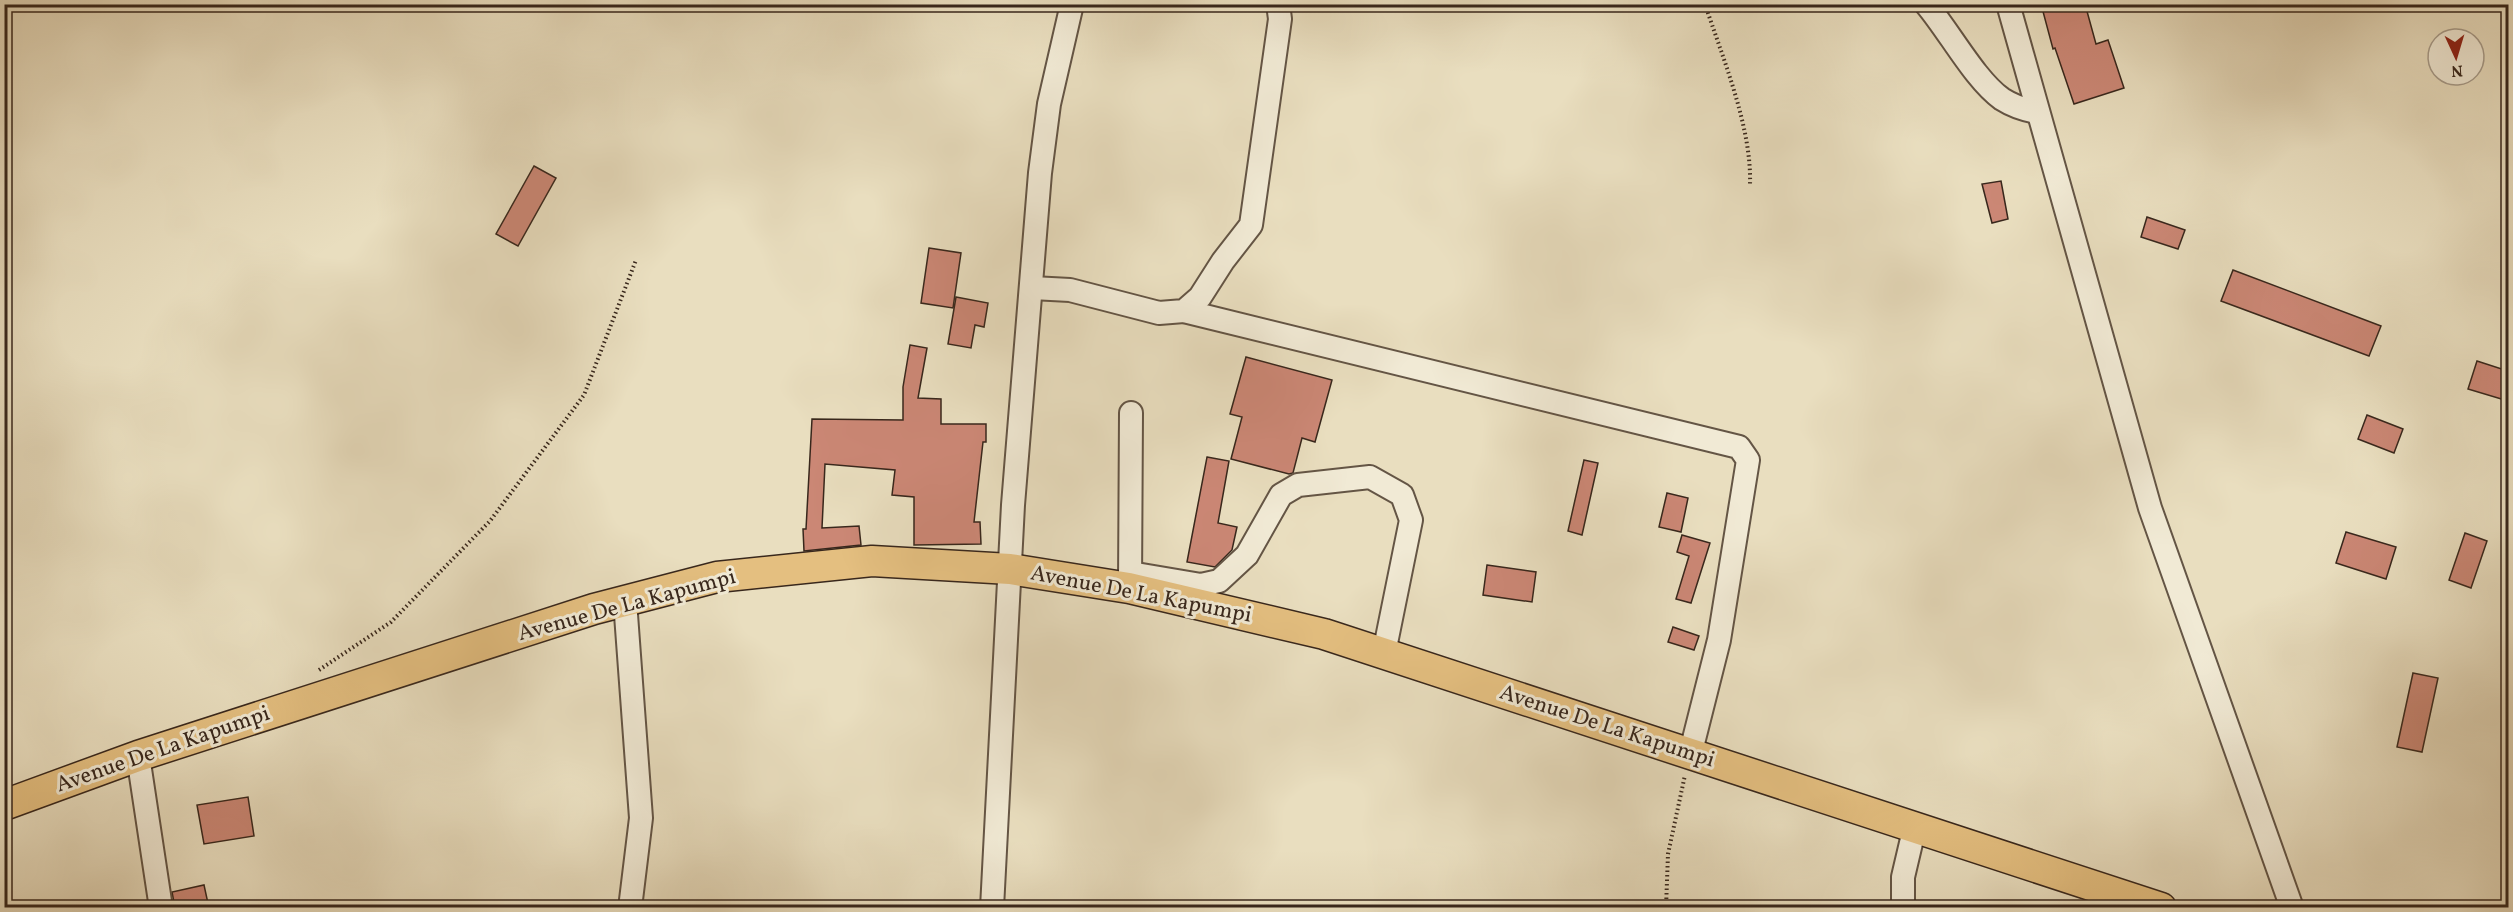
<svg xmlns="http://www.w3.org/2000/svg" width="2513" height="912" viewBox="0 0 2513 912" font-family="Vollkorn,serif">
<rect width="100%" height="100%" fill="#e9debf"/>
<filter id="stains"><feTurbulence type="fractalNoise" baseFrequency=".00333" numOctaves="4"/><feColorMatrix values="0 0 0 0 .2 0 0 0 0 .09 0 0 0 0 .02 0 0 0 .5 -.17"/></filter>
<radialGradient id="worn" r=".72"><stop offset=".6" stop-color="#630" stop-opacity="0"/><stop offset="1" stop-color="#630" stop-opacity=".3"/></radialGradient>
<g fill="#cb8775" stroke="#38271c" stroke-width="1.5">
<polygon points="2041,4 2085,4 2096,44 2108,40 2124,88 2074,104 2055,48 2053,49"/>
<polygon points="534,166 556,178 518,246 496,234"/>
<polygon points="2001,181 2008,219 1992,223 1982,184"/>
<polygon points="2147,217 2185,230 2178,249 2141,237"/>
<polygon points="929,248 961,253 953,308 921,303"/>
<polygon points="2233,270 2381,326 2369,356 2221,301"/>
<polygon points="956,297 988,303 984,327 975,325 971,348 948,344"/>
<polygon points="910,345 927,348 918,398 941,399 941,424 986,424 986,442 983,442 974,522 980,522 981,544 914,545 914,497 892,495 895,470 825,464 822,528 859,526 861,545 804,551 803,529 806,529 812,419 903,420 903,387"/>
<polygon points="1246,357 1332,380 1315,442 1302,438 1293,473 1289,474 1231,459 1242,417 1230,414"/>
<polygon points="2477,361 2508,371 2508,401 2468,389"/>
<polygon points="2367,415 2403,429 2394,453 2358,439"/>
<polygon points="1207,457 1229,461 1218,523 1237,527 1232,550 1215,567 1187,562"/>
<polygon points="1584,460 1598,463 1582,535 1568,531"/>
<polygon points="1667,493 1688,498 1681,532 1659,527"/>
<polygon points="2346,532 2396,547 2386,579 2336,563"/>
<polygon points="2465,533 2487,541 2471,588 2449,580"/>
<polygon points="1682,535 1710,543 1691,603 1676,599 1689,556 1677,552"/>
<polygon points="1487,565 1536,572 1532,602 1483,595"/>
<polygon points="1673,627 1699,636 1694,650 1668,642"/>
<polygon points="2413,673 2438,678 2422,752 2397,747"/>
<polygon points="248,797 254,836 204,844 197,805"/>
<polygon points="204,885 209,908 175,908 172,892"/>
</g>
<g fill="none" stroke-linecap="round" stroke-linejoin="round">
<defs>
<g id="minor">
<path d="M1926,4C1949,31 1975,80 2002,99C2013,106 2025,110 2037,112"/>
<polyline points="2008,4 2150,508 2292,908"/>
<polyline points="1032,288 1070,290 1159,313 1184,311 1200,297 1223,261 1251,225 1280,19 1278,4"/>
<polyline points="1184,311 1739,447 1748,460 1719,640 1690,755"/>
<polyline points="1130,573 1201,585 1219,581 1247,555 1281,495 1298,485 1370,477 1402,495 1411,520 1384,653"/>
<polyline points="1130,586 1131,413"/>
<polyline points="625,601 641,818 630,908"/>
<polyline points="138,756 161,908"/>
<polyline points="992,908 1013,505 1040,173 1049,104 1072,4"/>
<polyline points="1903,908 1903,877 1915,826"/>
</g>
<polyline id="major" points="4,805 138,756 594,609 717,577 872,561 1010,569 1129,588 1324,634 2161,908"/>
</defs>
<use href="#minor" stroke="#645545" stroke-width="26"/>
<use href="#major" stroke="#38271c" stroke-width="33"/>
<g stroke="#38271c" stroke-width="4" stroke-dasharray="1.5 3" stroke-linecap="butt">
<path d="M1705,4C1723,59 1752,128 1750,185"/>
<polyline points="319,670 391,622 490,521 584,395 636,260"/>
<polyline points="1666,908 1668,854 1685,775"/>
</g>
<use href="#minor" stroke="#f1ead5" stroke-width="22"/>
<use href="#major" stroke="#e4bf80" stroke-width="30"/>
</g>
<g text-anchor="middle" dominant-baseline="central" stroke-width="6" stroke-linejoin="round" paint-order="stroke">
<g font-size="22" fill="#38271c" stroke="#f1ead5">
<text transform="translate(1141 595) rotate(11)">Avenue De La Kapumpi</text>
<text transform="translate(627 606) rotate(-15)">Avenue De La Kapumpi</text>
<text transform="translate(1607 727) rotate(18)">Avenue De La Kapumpi</text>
<text transform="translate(163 750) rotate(-19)">Avenue De La Kapumpi</text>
</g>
</g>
<rect width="2513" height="912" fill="none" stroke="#e9debf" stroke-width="24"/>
<rect x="6" y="6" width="2501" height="900" fill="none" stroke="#38271c" stroke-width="3"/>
<rect x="12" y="12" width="2489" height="888" fill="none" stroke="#38271c" stroke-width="1.5"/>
<g transform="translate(2456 57) rotate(176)"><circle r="28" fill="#f1ead5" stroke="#a79c8b" stroke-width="1.5"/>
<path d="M0-4.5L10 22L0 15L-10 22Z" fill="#8f2418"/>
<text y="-9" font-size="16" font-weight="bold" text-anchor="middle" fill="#38271c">N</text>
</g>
<rect width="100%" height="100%" filter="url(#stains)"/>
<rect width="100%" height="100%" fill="url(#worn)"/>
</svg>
